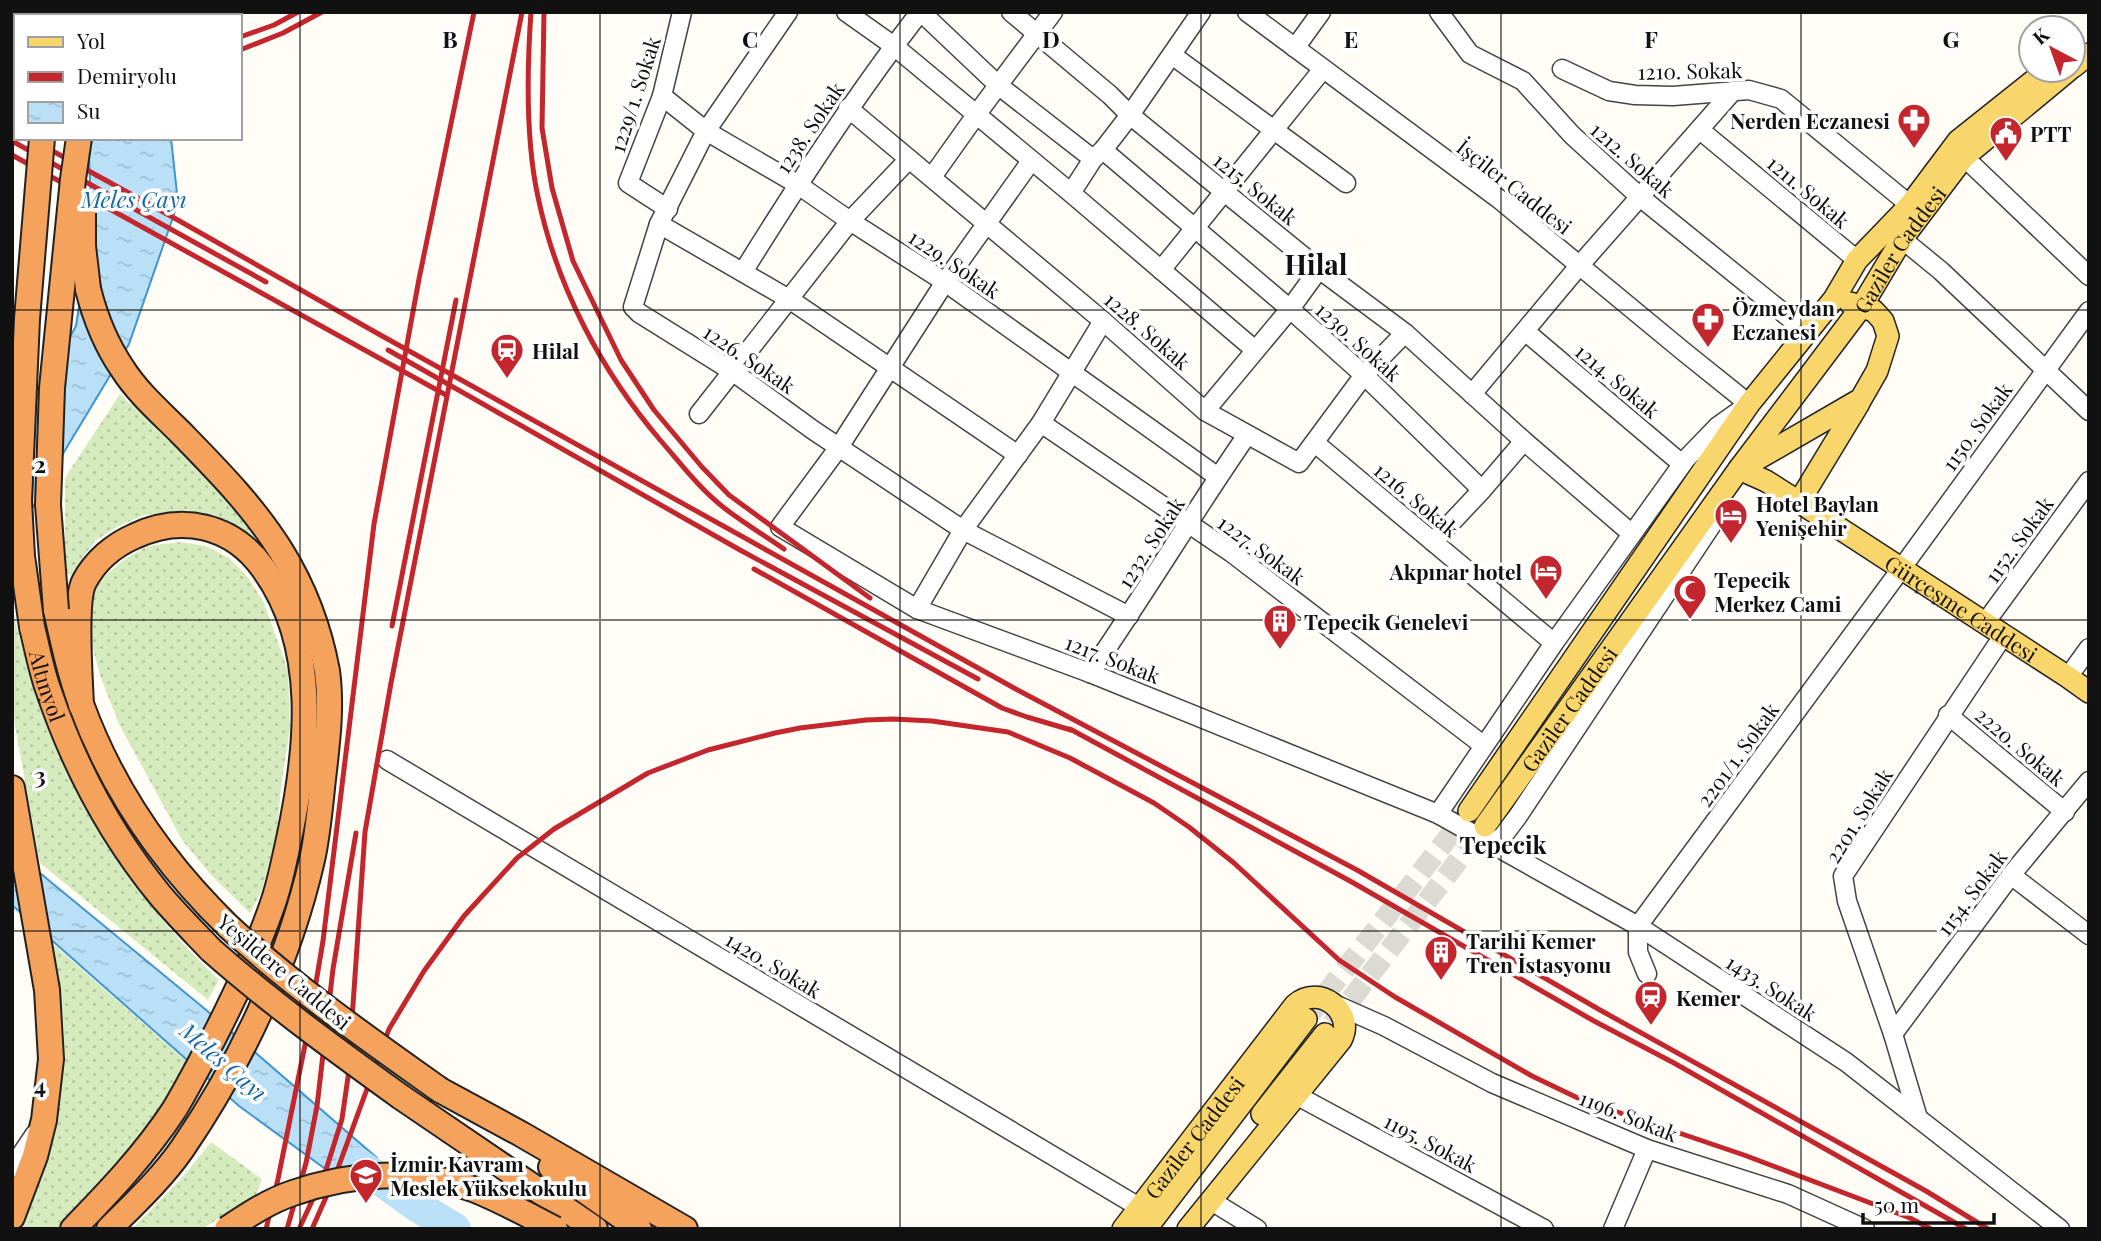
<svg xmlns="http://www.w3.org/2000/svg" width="2101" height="1241" viewBox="0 0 2101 1241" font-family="'Playfair Display',serif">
<defs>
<pattern id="grass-dots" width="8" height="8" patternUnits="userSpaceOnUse" patternTransform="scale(1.75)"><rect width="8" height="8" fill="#d5ebbd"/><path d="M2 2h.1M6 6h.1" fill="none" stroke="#b6c8a1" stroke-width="1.8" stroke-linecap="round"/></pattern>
<pattern id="water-ripples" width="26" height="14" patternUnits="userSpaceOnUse" patternTransform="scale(1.75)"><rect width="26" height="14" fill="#b9e0f7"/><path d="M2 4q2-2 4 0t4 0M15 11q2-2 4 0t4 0" fill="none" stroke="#9ebfd3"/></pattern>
</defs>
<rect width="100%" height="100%" fill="#fffdf5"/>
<g fill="url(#grass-dots)">
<polygon points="120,394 130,404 134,401 226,495 253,529 278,567 222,521 187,510 144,515 117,527 96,540 83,557 75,575 65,574 65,478"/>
<polygon points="180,542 206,546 229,558 247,576 264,603 288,671 290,728 282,780 276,837 262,890 250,913 212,876 182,840 119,724 101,678 92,646 91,603 100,580 125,559 148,546"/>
<path d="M12,605C44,754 109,875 219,980L208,1000L40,863L15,726L12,700Z"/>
<path d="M53,944L186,1061L157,1113L129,1151L62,1229H21C45,1172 62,1113 64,1051C65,1015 58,979 53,944Z"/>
<polygon points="211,1142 262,1179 256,1195 202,1229 132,1229 181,1179"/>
</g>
<g fill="url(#water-ripples)" stroke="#3f96cf" stroke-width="2">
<polygon points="88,138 171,138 178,203 129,344 64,452 12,544 12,442 76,326 92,222"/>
<polygon points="12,850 205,1009 377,1158 353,1189 239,1106 12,905"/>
</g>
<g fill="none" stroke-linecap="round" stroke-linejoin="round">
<polyline stroke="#b9e0f7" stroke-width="32" points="357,1163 417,1206 455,1229"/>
<g stroke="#dbdad3" stroke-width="21" stroke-dasharray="21 10" stroke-linecap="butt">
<polyline points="1306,1019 1469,811"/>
<polyline points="1332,1024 1485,826"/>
</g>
<defs>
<g id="minor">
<polyline points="788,12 706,131 659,224 633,307 639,313 732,371 813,430 963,530 1129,616"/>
<polyline points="846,12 894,46 1071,193 1255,350"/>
<polyline points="921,12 998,85 1093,159"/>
<polyline points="1011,12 1110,95 1130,115 1319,269 1405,333 1524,441 1632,534"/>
<polyline points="1247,12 1499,199 1683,351 1749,404 1718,426 1686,459 1554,643 1438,814"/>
<polyline points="1439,12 1470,54 1523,81 1572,135 1640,197 1807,332"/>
<polyline points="1295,48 1321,12"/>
<polyline points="1172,55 1346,183"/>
<polyline points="1562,69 1609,91 1635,95 1673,96 1749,90 1781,99 1910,205"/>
<polyline points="662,96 706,131 797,184 850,221 945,282 1218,477"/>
<polyline points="848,108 1103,321 1205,411 1299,463 1364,375 1405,333"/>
<polyline points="1700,130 1857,260"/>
<polyline points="1103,150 1290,309 1364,375 1482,490"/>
<polyline points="1964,157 2089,276"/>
<polyline points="1031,161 945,282 839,447 780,527 917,609 1090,673 1438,814 1638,926 1846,1062 2060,1229"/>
<polyline points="932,177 976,115 1053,12"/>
<polyline points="1071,193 1093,159 1103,150 1130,115 1201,12"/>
<polyline points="668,209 628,183 662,96 682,12"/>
<polyline points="659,224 789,299 1018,455"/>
<polyline points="1902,239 1941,271 2089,411"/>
<polyline points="1161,270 1323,69"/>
<path d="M743,272C798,183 856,95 920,12"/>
<polyline points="1525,331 1682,464"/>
<polyline points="1472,394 1579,266 1733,91"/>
<polyline points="1205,411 1290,309 1319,269"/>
<polyline points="699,414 850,221 909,159"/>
<polyline points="1041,423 1232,553 1483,745"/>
<polyline points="1315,443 1554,643"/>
<polyline points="1433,542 1482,490 1524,441"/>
<polyline points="917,609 963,530 1041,423 1103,321"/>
<polyline points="1985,623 2089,481"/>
<path d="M1090,673C1144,595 1193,513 1247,435"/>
<polyline points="2068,677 2089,648"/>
<polyline points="1948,715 2065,812"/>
<polyline points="387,760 1139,1207"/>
<polyline points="1480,839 1495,842 1503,836 1518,816 1723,508"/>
<polyline points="2011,875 2089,935"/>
<polyline points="1647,974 1638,952 1638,926 1901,569 2089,311"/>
<polyline points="1332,1003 1384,1026 1492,1083 1647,1149 1788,1194 1865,1229"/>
<polyline points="1893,1034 2011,875 2089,781"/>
<polyline points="1296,1095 1544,1229"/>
<polyline points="1918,1118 1893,1034 1847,901 1843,876 2003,636"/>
<polyline points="12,1168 35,1134"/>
<polyline points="1210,1200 1257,1229"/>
<polyline points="1613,1229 1647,1149"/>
</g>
<g id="major">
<polyline points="2073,67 2089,54"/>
<polyline points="1747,465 1861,399 1877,371 1888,336 1883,321 1874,311 1850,303"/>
<polyline points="1739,469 1766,481 1799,502 1859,403"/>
<path id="s1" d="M1799,502L2068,677L2089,692"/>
<polyline points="1469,811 1749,404 1834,299 1857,260 1910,205 1958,141 2047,70"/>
<path id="s2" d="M1485,826L1739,469L1862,306L1902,239L1964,157L2069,70"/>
<polyline points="1262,1114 1325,1034"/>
<path id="s3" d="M1123,1229L1295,1005C1319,983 1356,1012 1341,1040L1188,1229"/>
<polyline points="1146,1229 1306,1019"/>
</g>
<g id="highway">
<polyline points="52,16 52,12"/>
<polyline points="90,16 90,12"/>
<path d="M88,289C95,317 105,343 122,368C137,392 160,412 180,432C216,469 253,506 281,551C304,588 319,628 327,671C332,707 327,744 323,779C320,806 318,833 312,860C289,961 241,1063 182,1149C161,1179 135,1203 109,1229"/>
<path d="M56,610C63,642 70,674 81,704C112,789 164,864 229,927"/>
<path id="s4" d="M32,627C37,647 41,669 48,689C73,763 110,834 160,895C176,914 194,932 211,950"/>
<polyline points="12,788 47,990 51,1059 44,1120 35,1156 12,1217"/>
<polyline points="440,1090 521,1134 685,1229"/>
<polyline points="401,1097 595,1229"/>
<polyline points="551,1167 639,1229"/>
<path d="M73,1229C110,1191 145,1154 174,1110C188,1087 200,1063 213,1039C235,996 256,952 272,906C280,884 284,861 289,839C308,750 320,646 263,568C232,525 182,514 135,536C114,545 95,561 84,582C74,602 80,679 81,705"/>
</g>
</defs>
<use href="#minor" stroke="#444" stroke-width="21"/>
<use href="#major" stroke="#222" stroke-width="24"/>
<use href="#highway" stroke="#222" stroke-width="28"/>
<use href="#minor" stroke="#fff" stroke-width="18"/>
<use href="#major" stroke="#f9d66b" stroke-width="21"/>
<use href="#highway" stroke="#f5a25d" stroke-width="24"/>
<g stroke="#c4262e" stroke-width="5">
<path d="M531,12C527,69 526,142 538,197C557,288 602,372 661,441C681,464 700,489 723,507C742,522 764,535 784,549"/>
<polyline points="544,12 542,128 552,188 573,261 621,360 654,410 702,467 729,495 870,598"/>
<polyline points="240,37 274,25 298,12"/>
<polyline points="240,50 283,33 322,12"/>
<polyline points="12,68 16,69"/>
<polyline points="12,82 16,83"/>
<polyline points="12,129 16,131"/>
<polyline points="29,138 176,219 375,332 1014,688 1357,870 1600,1010 1926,1191 1988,1229"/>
<polyline points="12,141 266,282"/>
<polyline points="12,155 446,395"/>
<polyline points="388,350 740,550 978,679"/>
<polyline points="754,569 1002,708 1027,717 1071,730"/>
<polyline points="392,626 456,300"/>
<polyline points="1070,729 1350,881 1594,1021 1674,1063 1966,1229"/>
<polyline points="266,1229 278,1179 308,1030 323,941 374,524 419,279 474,12"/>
<polyline points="287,1229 306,1163 317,1106 333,969 356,833"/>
<polyline points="299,1229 325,1173 342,1119 348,1077 365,832 391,683 522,12"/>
<polyline points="312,1229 334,1179 389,1029 424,971 464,916 517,858 554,829 648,773 708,750 775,733 800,728 866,720 893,719 932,721 1008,732 1070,758 1154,803 1189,827 1234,863 1339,960 1395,997 1532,1076 1582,1100 1744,1155 1910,1218 1931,1229"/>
</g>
<defs>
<g id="highway-bridge">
<polyline points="83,213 83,246 88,289"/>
<polyline points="56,610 48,505 52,388 73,179 79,138"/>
<polyline points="32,627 22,556 19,501 27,319 42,138"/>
<path d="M229,927C295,988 367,1038 440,1090"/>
<path d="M211,950C271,1003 336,1050 401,1097"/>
<path d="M227,1229C248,1215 269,1201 293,1193C350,1173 415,1168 473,1189C501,1200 528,1215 555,1229"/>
</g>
</defs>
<use href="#highway-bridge" stroke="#222" stroke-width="28" stroke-linecap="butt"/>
<use href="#highway-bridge" stroke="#f5a25d" stroke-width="24"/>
</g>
<path fill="none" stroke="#111" stroke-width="2" stroke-opacity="0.55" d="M300,12V1229M600,12V1229M900,12V1229M1201,12V1229M1501,12V1229M1801,12V1229M12,310H2089M12,620H2089M12,931H2089"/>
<defs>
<symbol id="pharmacy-pin" viewBox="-11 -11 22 30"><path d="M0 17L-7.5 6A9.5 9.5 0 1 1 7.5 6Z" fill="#c4262e" stroke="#fff"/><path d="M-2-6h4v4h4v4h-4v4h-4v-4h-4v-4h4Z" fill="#fff"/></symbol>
<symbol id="civic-pin" viewBox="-11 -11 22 30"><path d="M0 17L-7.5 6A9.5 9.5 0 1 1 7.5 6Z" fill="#c4262e" stroke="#fff"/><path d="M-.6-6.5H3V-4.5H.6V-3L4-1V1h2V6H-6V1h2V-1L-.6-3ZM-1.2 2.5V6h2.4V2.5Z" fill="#fff"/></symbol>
<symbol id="station-pin" viewBox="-11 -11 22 30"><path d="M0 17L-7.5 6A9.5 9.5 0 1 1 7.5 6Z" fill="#c4262e" stroke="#fff"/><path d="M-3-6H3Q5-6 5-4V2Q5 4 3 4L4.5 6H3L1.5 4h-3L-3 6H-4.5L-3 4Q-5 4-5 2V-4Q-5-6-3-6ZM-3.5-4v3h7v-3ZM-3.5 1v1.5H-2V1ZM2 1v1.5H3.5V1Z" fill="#fff"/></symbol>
<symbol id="hotel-pin" viewBox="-11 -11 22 30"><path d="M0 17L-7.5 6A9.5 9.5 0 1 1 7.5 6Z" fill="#c4262e" stroke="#fff"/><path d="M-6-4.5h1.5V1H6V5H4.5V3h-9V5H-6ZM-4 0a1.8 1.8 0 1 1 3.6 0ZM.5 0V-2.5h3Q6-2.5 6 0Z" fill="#fff"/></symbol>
<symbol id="mosque-pin" viewBox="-11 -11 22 30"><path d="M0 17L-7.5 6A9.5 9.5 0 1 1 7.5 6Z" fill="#c4262e" stroke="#fff"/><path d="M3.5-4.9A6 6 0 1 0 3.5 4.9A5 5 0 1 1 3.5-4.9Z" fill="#fff"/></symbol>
<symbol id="building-pin" viewBox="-11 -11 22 30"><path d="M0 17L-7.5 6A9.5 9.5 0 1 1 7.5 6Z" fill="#c4262e" stroke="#fff"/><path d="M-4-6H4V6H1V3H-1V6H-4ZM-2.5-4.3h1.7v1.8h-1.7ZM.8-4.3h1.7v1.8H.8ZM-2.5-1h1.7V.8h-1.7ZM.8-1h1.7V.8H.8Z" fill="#fff"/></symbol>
<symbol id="university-pin" viewBox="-11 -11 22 30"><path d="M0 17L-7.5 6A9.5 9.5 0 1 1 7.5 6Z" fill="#c4262e" stroke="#fff"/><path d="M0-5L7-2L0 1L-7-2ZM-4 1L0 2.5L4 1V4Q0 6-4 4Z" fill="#fff"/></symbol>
</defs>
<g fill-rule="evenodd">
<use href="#pharmacy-pin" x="1895" y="101" width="38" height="52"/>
<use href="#civic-pin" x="1987" y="114" width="38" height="52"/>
<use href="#pharmacy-pin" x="1689" y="300" width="38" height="52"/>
<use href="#station-pin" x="488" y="331" width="38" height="52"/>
<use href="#hotel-pin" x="1712" y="496" width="38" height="52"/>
<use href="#hotel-pin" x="1527" y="552" width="38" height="52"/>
<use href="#mosque-pin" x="1671" y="572" width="38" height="52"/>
<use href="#building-pin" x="1261" y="602" width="38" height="52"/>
<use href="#building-pin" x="1422" y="933" width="38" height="52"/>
<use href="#station-pin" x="1632" y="978" width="38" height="52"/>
<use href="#university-pin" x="347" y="1156" width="38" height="52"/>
</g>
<g text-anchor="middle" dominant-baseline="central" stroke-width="7" stroke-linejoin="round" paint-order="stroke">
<g font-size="21" fill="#111" stroke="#fff">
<text transform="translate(1690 70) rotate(-1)">1210. Sokak</text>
<text transform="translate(634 94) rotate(-72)">1229/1. Sokak</text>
<text transform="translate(809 127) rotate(-56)">1238. Sokak</text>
<text transform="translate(1633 159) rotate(41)">1212. Sokak</text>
<text transform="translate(1515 186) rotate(38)">İşçiler Caddesi</text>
<text transform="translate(1256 188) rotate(39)">1215. Sokak</text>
<text transform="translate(1809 191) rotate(40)">1211. Sokak</text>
<text stroke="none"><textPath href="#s2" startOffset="710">Gaziler Caddesi</textPath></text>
<text transform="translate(955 263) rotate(34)">1229. Sokak</text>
<text transform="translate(1148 330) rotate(41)">1228. Sokak</text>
<text transform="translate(1359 341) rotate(42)">1230. Sokak</text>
<text transform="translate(750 358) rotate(34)">1226. Sokak</text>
<text transform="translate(1618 380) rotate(40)">1214. Sokak</text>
<text transform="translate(1976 426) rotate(-54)">1150. Sokak</text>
<text transform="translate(1417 499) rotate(40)">1216. Sokak</text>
<text transform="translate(2018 539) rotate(-54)">1152. Sokak</text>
<text transform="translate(1150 542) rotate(-57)">1232. Sokak</text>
<text transform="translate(1262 549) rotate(36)">1227. Sokak</text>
<text stroke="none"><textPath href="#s1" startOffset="194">Gürçeşme Caddesi</textPath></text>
<text transform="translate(1113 658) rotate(21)">1217. Sokak</text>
<text stroke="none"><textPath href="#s4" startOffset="61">Altınyol</textPath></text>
<text stroke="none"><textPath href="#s2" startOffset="144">Gaziler Caddesi</textPath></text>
<text transform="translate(2021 746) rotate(40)">2220. Sokak</text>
<text transform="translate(1737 754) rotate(-54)">2201/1. Sokak</text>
<text transform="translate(1858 815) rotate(-58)">2201. Sokak</text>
<text transform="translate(1971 892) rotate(-53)">1154. Sokak</text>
<text transform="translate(774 964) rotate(31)">1420. Sokak</text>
<text transform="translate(285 971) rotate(40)">Yeşildere Caddesi</text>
<text transform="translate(1772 987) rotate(33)">1433. Sokak</text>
<text transform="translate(1629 1115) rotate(22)">1196. Sokak</text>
<text stroke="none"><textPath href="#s3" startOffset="116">Gaziler Caddesi</textPath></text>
<text transform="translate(1431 1142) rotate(28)">1195. Sokak</text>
</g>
<g font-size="21" font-weight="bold" fill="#111" stroke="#fff" text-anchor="start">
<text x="1890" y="120" text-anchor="end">Nerden Eczanesi</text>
<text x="2030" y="133">PTT</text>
<text x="1732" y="307">Özmeydan<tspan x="1732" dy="24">Eczanesi</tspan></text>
<text x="532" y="350">Hilal</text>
<text x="1756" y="503">Hotel Baylan<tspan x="1756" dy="24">Yenişehir</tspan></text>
<text x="1522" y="571" text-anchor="end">Akpınar hotel</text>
<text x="1714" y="579">Tepecik<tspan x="1714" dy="24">Merkez Cami</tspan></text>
<text x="1304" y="621">Tepecik Genelevi</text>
<text x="1466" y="940">Tarihi Kemer<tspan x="1466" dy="24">Tren İstasyonu</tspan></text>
<text x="1676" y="997">Kemer</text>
<text x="390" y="1163">İzmir Kavram<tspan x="390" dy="24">Meslek Yüksekokulu</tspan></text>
</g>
<g font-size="23" font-style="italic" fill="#1768a6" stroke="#fff">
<text x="134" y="198">Meles Çayı</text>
<text transform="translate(224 1061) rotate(41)">Meles Çayı</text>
</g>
<g font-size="24" font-weight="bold" fill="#111" stroke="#fff">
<text x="1503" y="844">Tepecik</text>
</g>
<g font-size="28" font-weight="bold" fill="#111" stroke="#fff">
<text x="1316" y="263">Hilal</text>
</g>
</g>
<g font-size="23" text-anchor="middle" font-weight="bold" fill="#111" stroke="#fff" stroke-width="7" stroke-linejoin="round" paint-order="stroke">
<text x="450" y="48">B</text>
<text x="750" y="48">C</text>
<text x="1051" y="48">D</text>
<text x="1351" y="48">E</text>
<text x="1651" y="48">F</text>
<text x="1951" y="48">G</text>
<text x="40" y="473">2</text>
<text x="40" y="784">3</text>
<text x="40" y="1094">4</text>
</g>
<rect width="2101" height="1241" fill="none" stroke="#111111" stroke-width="28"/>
<rect x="14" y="14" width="228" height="126" fill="#ffffff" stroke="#a0a0a0" stroke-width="2"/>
<rect x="28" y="37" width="35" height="10" fill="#f9d66b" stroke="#a0a0a0" stroke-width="2"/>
<text x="77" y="49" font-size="21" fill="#111111">Yol</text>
<rect x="28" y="72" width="35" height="10" fill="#c4262e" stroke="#a0a0a0" stroke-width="2"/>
<text x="77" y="84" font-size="21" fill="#111111">Demiryolu</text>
<rect x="28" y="102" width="35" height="21" fill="url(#water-ripples)" stroke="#a0a0a0" stroke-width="2"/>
<text x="77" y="119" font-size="21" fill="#111111">Su</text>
<g transform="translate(2052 49) rotate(319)"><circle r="33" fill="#ffffff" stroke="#a0a0a0" stroke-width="2"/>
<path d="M0-5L12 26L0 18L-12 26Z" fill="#c4262e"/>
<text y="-10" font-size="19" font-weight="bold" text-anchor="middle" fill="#111111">K</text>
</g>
<path d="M1863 1213v10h131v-10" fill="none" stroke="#111111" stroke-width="3.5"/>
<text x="1874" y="1213" font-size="21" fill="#111111" stroke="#ffffff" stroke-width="5" paint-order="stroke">50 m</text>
</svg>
